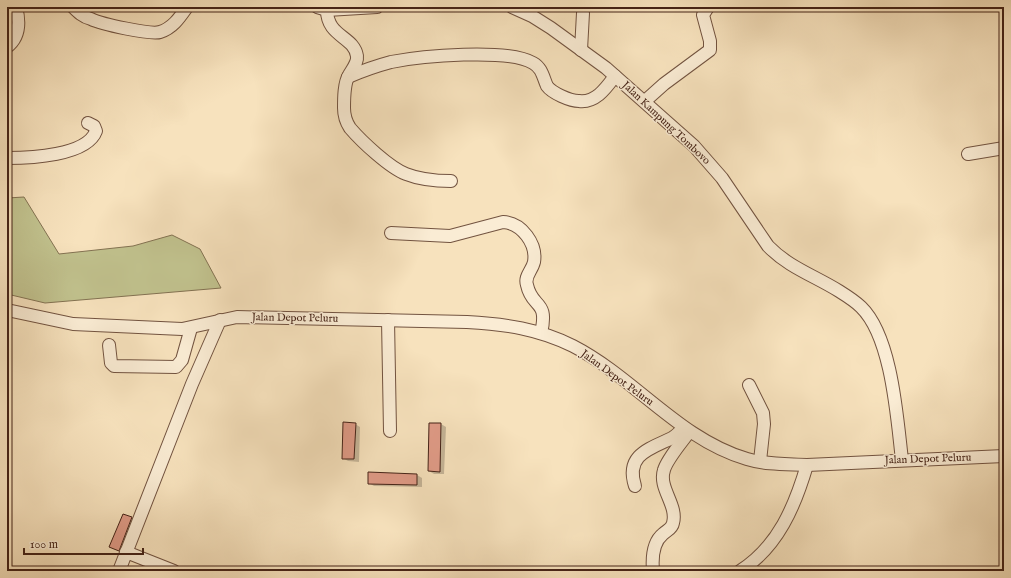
<svg xmlns="http://www.w3.org/2000/svg" width="1011" height="578" viewBox="0 0 1011 578" font-family="'IM FELL English',serif">
<rect width="100%" height="100%" fill="#f7e2bd"/>
<filter id="stains"><feTurbulence type="fractalNoise" baseFrequency=".005" numOctaves="4"/><feColorMatrix values="0 0 0 0 .2 0 0 0 0 .09 0 0 0 0 .02 0 0 0 .5 -.17"/></filter>
<radialGradient id="worn" r=".72"><stop offset=".6" stop-color="#630" stop-opacity="0"/><stop offset="1" stop-color="#630" stop-opacity=".3"/></radialGradient>
<polygon fill="#c1c28e" stroke="#837252" points="24,197 59,254 133,246 172,235 200,249 221,288 45,303 7,294 7,198"/>
<g fill="#0003">
<polygon points="355,424 360,427 359,462 348,461 343,458"/>
<polygon points="441,424 446,427 444,474 434,474 429,471"/>
<polygon points="369,473 417,475 422,478 422,487 374,486 369,483"/>
<polygon points="131,518 136,521 124,553 111,547"/>
</g>
<g fill="#e09b87" stroke="#452317">
<polygon points="343,422 356,423 354,459 342,459"/>
<polygon points="429,423 441,423 440,472 428,471"/>
<polygon points="368,472 417,474 417,485 368,484"/>
<polygon points="123,514 132,517 119,551 109,547"/>
</g>
<g fill="none" stroke-linecap="round" stroke-linejoin="round">
<defs>
<g id="minor">
<path d="M73,7C78,12 83,17 91,19C101,24 151,35 160,32C173,28 180,17 187,7"/>
<polyline points="317,7 327,10 377,7"/>
<path d="M512,7L532,16L551,28L606,68L694,146L722,178L768,246C788,267 815,276 839,291C847,296 855,301 861,307C892,337 897,418 902,460"/>
<path d="M327,10C327,37 354,36 357,56C358,63 352,69 349,75C344,83 344,98 344,108C344,115 346,122 350,128C362,142 390,168 406,174C421,180 436,181 451,181"/>
<path d="M7,47C20,37 20,22 16,7"/>
<polyline points="581,50 583,13"/>
<path d="M348,77C362,71 376,66 391,62C421,56 507,48 533,63C542,68 543,77 547,86C552,93 570,101 579,101C596,103 606,88 615,76"/>
<polyline points="645,101 664,84 710,50 710,41 703,15 708,7"/>
<polyline points="968,154 1004,148"/>
<path d="M7,158C29,158 87,156 96,131L94,126L88,123"/>
<path d="M391,233L450,236L503,222C522,223 537,244 534,262C532,271 524,276 527,285C532,309 549,299 541,333"/>
<path d="M7,310L73,324L182,329L237,317L467,322C505,324 539,329 573,346C635,378 679,439 747,459C766,465 788,464 807,465L1004,456"/>
<polyline points="388,320 390,431"/>
<polyline points="109,345 111,363 114,366 176,367 182,360 191,328"/>
<polyline points="749,385 763,413 764,424 760,461"/>
<path d="M635,486C625,455 649,449 672,438C677,435 680,431 684,428"/>
<polyline points="126,552 174,571"/>
<polyline points="119,571 192,384 220,320"/>
<path d="M653,571C652,559 653,542 663,534C667,530 672,529 673,523C678,505 658,488 664,470C667,459 682,442 689,432"/>
<path d="M740,571C778,547 795,506 807,465"/>
</g>
</defs>
<use href="#minor" stroke="#725340" stroke-width="14"/>
<use href="#minor" stroke="#faecd4" stroke-width="12"/>
</g>
<g text-anchor="middle" dominant-baseline="central" stroke-width="3" stroke-linejoin="round" paint-order="stroke">
<g font-size="11" fill="#452317" stroke="#faecd4">
<text transform="translate(666 123) rotate(43)">Jalan Kampung Tombovo</text>
<text transform="translate(295 318) rotate(1)">Jalan Depot Peluru</text>
<text transform="translate(617 378) rotate(36)">Jalan Depot Peluru</text>
<text transform="translate(928 459) rotate(-2)">Jalan Depot Peluru</text>
</g>
</g>
<rect width="1011" height="578" fill="none" stroke="#f7e2bd" stroke-width="24"/>
<rect x="8" y="8" width="995" height="562" fill="none" stroke="#452317" stroke-width="2"/>
<rect x="12" y="12" width="987" height="554" fill="none" stroke="#452317"/>
<path d="M24 548v6h119v-6" fill="none" stroke="#452317" stroke-width="2"/>
<text x="30" y="548" font-size="12" fill="#452317" stroke="#faecd4" stroke-width="3" paint-order="stroke">100 m</text>
<rect width="100%" height="100%" filter="url(#stains)"/>
<rect width="100%" height="100%" fill="url(#worn)"/>
</svg>
